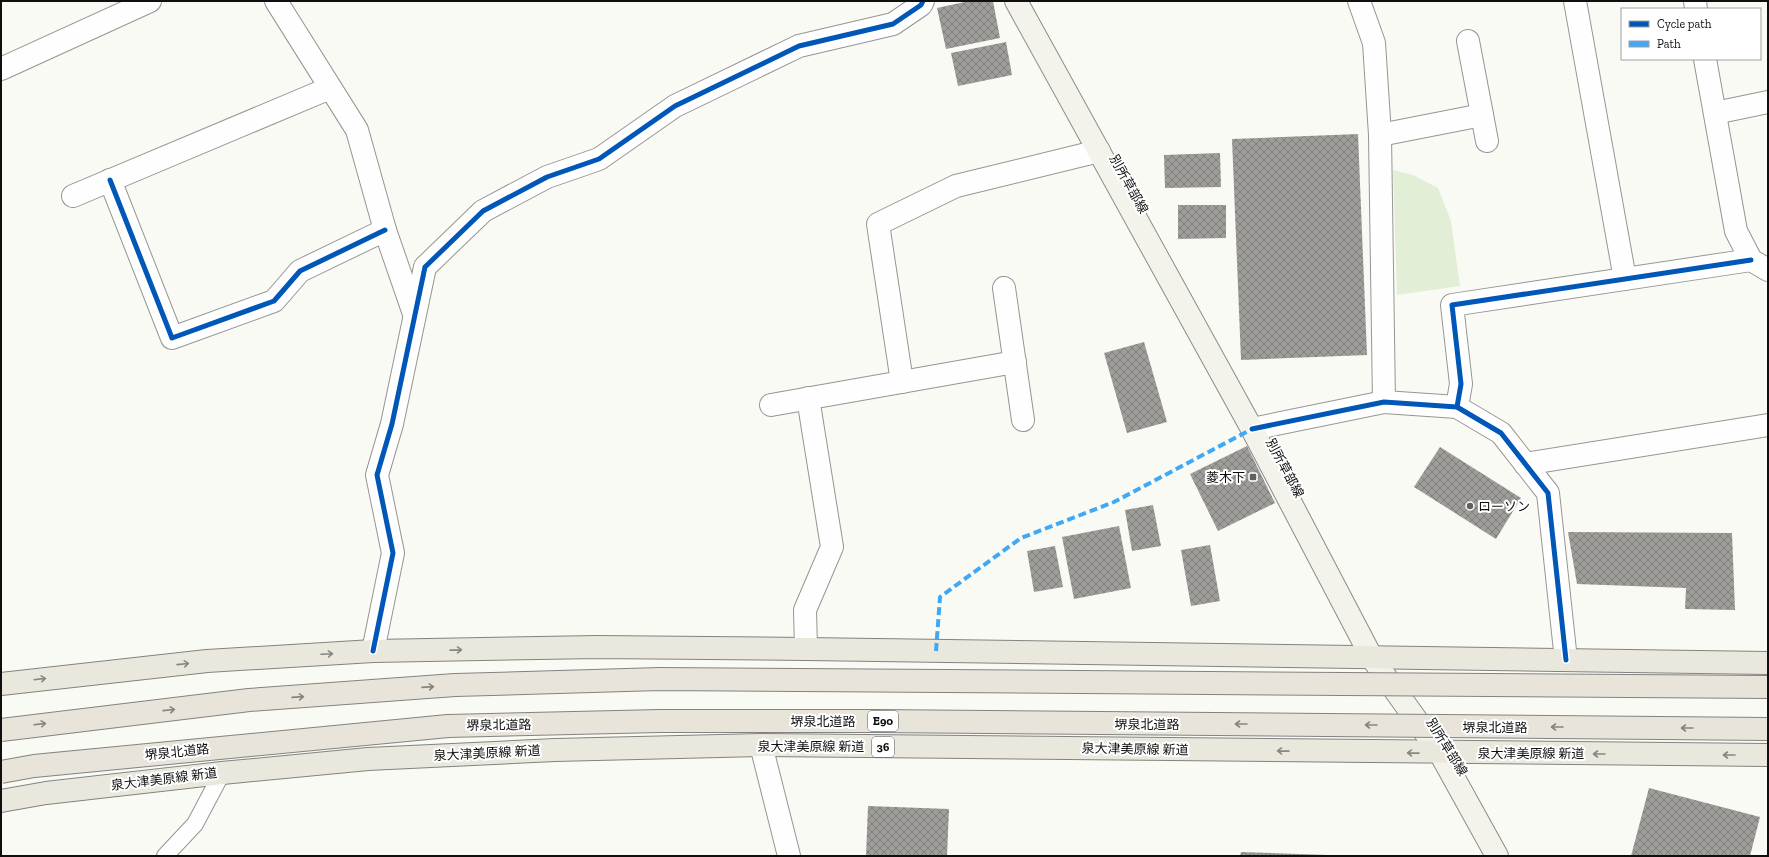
<svg xmlns="http://www.w3.org/2000/svg" width="1769" height="857" viewBox="0 0 1769 857" font-family="'Zilla Slab','Noto Sans JP',serif">
<defs>
<pattern id="building-cross-hatch" width="8" height="8" patternUnits="userSpaceOnUse"><rect width="8" height="8" fill="#9e9d9a"/><path d="M0 0l8 8M0 8l8-8" fill="none" stroke="#7f7e7c"/></pattern>
</defs>
<rect width="100%" height="100%" fill="#fafaf5"/>
<polygon fill="#e3eed7" points="1393,170 1413,175 1438,188 1451,221 1460,286 1397,295"/>
<g fill="url(#building-cross-hatch)">
<polygon points="969,1 993,1 1000,38 946,49 937,8"/>
<polygon points="1006,42 1012,75 958,86 951,53"/>
<polygon points="1358,134 1367,355 1241,360 1232,139"/>
<polygon points="1220,153 1221,187 1165,188 1164,155"/>
<polygon points="1178,205 1226,205 1226,238 1178,239"/>
<polygon points="1144,342 1167,422 1127,433 1104,353"/>
<polygon points="1247,446 1275,503 1218,531 1190,474"/>
<polygon points="1440,447 1521,498 1496,539 1414,487"/>
<polygon points="1153,505 1161,546 1132,551 1125,510"/>
<polygon points="1119,526 1131,588 1074,599 1062,537"/>
<polygon points="1568,532 1732,533 1735,610 1685,609 1686,588 1577,584"/>
<polygon points="1210,545 1220,601 1191,606 1181,550"/>
<polygon points="1055,546 1063,587 1034,592 1027,551"/>
<polygon points="1649,788 1760,817 1750,856 1631,856"/>
<polygon points="868,806 949,809 947,856 866,856"/>
<polygon points="1241,852 1328,855 1328,856 1240,856"/>
</g>
<g fill="none" stroke-linecap="round" stroke-linejoin="round">
<defs>
<polyline id="service" points="165,856 195,824 222,773"/>
<g id="minor">
<polyline points="276,1 357,130 385,230 414,314"/>
<polyline points="1359,1 1374,43 1380,135 1384,402"/>
<polyline points="1575,1 1625,279"/>
<polyline points="1695,1 1696,9"/>
<polyline points="1468,41 1487,141"/>
<polyline points="1705,59 1736,231 1751,260 1768,270"/>
<polyline points="1,69 150,1"/>
<polyline points="1715,113 1768,102"/>
<polyline points="1380,135 1482,115"/>
<polyline points="110,180 172,338 274,301 300,271 385,230"/>
<polyline points="73,196 330,88"/>
<polyline points="1004,288 1023,420"/>
<polyline points="902,382 878,224 956,186 1099,151"/>
<polyline points="771,405 1015,362"/>
<polyline points="1457,407 1461,384 1452,305 1751,260"/>
<polyline points="1252,429 1384,402 1457,407 1501,433 1548,493 1566,660"/>
<polyline points="1525,464 1768,425"/>
<polyline points="806,649 805,610 832,547 808,398"/>
<polyline points="373,651 393,553 377,475 392,424 425,267 483,211 547,177 599,159 675,106 799,46 893,24 921,5 923,1"/>
</g>
<polyline id="tertiary" points="761,745 789,856"/>
<polyline id="secondary" points="1016,1 1252,429 1372,658 1440,753 1497,856"/>
<g id="primary">
<polyline points="1,684 207,661 373,651 597,647 806,649 1768,663"/>
<polyline points="1,801 46,793 222,773 368,759 555,750 761,745 1768,755"/>
</g>
</defs>
<use href="#service" stroke="#959593" stroke-width="18"/>
<use href="#minor" stroke="#959593" stroke-width="24"/>
<use href="#tertiary" stroke="#959593" stroke-width="24"/>
<use href="#secondary" stroke="#8b8b89" stroke-width="24"/>
<use href="#primary" stroke="#828280" stroke-width="24"/>
<use href="#service" stroke="#fefefe" stroke-width="16"/>
<use href="#minor" stroke="#fefefe" stroke-width="22"/>
<use href="#tertiary" stroke="#fefefe" stroke-width="22"/>
<use href="#secondary" stroke="#f4f3eb" stroke-width="22"/>
<use href="#primary" stroke="#eae8dc" stroke-width="22"/>
<defs>
<g id="trunk-bridge">
<polyline points="1,730 249,700 455,685 660,679 1768,687"/>
<polyline points="1,772 34,766 448,726 660,721 874,721 1768,729"/>
</g>
</defs>
<use href="#trunk-bridge" stroke="#828280" stroke-width="24" stroke-linecap="butt"/>
<use href="#trunk-bridge" stroke="#e8e4da" stroke-width="22"/>
<polyline stroke="#3fa9f5" stroke-width="4" stroke-dasharray="8 4" stroke-linecap="butt" points="936,651 940,597 1021,538 1114,502 1252,429"/>
<defs>
<g id="cycleway">
<polyline points="110,180 172,338 274,301 300,271 385,230"/>
<polyline points="1457,407 1461,384 1452,305 1751,260"/>
<polyline points="1252,429 1384,402 1457,407 1501,433 1548,493 1566,660"/>
<polyline points="373,651 393,553 377,475 392,424 425,267 483,211 547,177 599,159 675,106 799,46 893,24 921,5 923,1"/>
</g>
</defs>
<use href="#cycleway" stroke="#fff" stroke-width="8"/>
<use href="#cycleway" stroke="#0057b8" stroke-width="5"/>
</g>
<defs><path id="oneway-shaft" d="M-6 0H5M1.5-3L5.5 0L1.5 3" fill="none" stroke-width="1.6" stroke-linecap="round" stroke-linejoin="round"/></defs>
<g stroke="#878680">
<use href="#oneway-shaft" transform="translate(456 650) rotate(-1)"/>
<use href="#oneway-shaft" transform="translate(327 654) rotate(-3)"/>
<use href="#oneway-shaft" transform="translate(183 664) rotate(-6)"/>
<use href="#oneway-shaft" transform="translate(40 679) rotate(-7)"/>
<use href="#oneway-shaft" transform="translate(1283 751) rotate(-179)"/>
<use href="#oneway-shaft" transform="translate(1413 753) rotate(-179)"/>
<use href="#oneway-shaft" transform="translate(1599 754) rotate(-180)"/>
<use href="#oneway-shaft" transform="translate(1729 755) rotate(-180)"/>
</g>
<g stroke="#86847f">
<use href="#oneway-shaft" transform="translate(428 687) rotate(-4)"/>
<use href="#oneway-shaft" transform="translate(298 697) rotate(-4)"/>
<use href="#oneway-shaft" transform="translate(169 710) rotate(-6)"/>
<use href="#oneway-shaft" transform="translate(40 724) rotate(-7)"/>
<use href="#oneway-shaft" transform="translate(1241 724) rotate(-180)"/>
<use href="#oneway-shaft" transform="translate(1371 725) rotate(-180)"/>
<use href="#oneway-shaft" transform="translate(1557 727) rotate(-180)"/>
<use href="#oneway-shaft" transform="translate(1687 728) rotate(-180)"/>
</g>
<g fill="#616160" stroke="#fff" stroke-width="1.5">
<rect x="1249" y="473" width="8" height="8" rx="2"/>
<circle cx="1470" cy="506" r="4"/>
</g>
<g text-anchor="middle" dominant-baseline="central" stroke-width="4" stroke-linejoin="round" paint-order="stroke">
<g fill="#fff" stroke="#575757" stroke-width="1">
<rect x="868" y="711" width="30" height="20" rx="3"/>
<rect x="872" y="737" width="22" height="20" rx="3"/>
</g>
<g font-size="12" font-weight="bold" fill="#0f0f0f">
<text x="883" y="721">E90</text>
<text x="883" y="747">36</text>
</g>
<g font-size="13" fill="#0f0f0f" stroke="#fff">
<text transform="translate(1129 184) rotate(61)">別所草部線</text>
<text transform="translate(1285 468) rotate(62)">別所草部線</text>
<text x="823" y="721">堺泉北道路</text>
<text x="1147" y="724">堺泉北道路</text>
<text transform="translate(499 725) rotate(-1)">堺泉北道路</text>
<text x="1495" y="727">堺泉北道路</text>
<text x="811" y="746">泉大津美原線 新道</text>
<text transform="translate(1447 747) rotate(58)">別所草部線</text>
<text transform="translate(1135 749) rotate(1)">泉大津美原線 新道</text>
<text transform="translate(177 752) rotate(-6)">堺泉北道路</text>
<text transform="translate(487 753) rotate(-3)">泉大津美原線 新道</text>
<text x="1531" y="753">泉大津美原線 新道</text>
<text transform="translate(164 779) rotate(-7)">泉大津美原線 新道</text>
</g>
<g font-size="13" fill="#0f0f0f" stroke="#fff" text-anchor="end">
<text x="1245" y="477">菱木下</text>
<text x="1478" y="506" text-anchor="start">ローソン</text>
</g>
</g>
<rect width="1769" height="857" fill="none" stroke="#0f0f0f" stroke-width="4"/>
<rect x="1621" y="8" width="140" height="52" fill="#ffffff" stroke="#9f9f9f"/>
<rect x="1629" y="21" width="20" height="6" fill="#0057b8" stroke="#9f9f9f"/>
<text x="1657" y="28" font-size="12" fill="#0f0f0f">Cycle path</text>
<rect x="1629" y="41" width="20" height="6" fill="#3fa9f5" stroke="#9f9f9f"/>
<text x="1657" y="48" font-size="12" fill="#0f0f0f">Path</text>
</svg>
